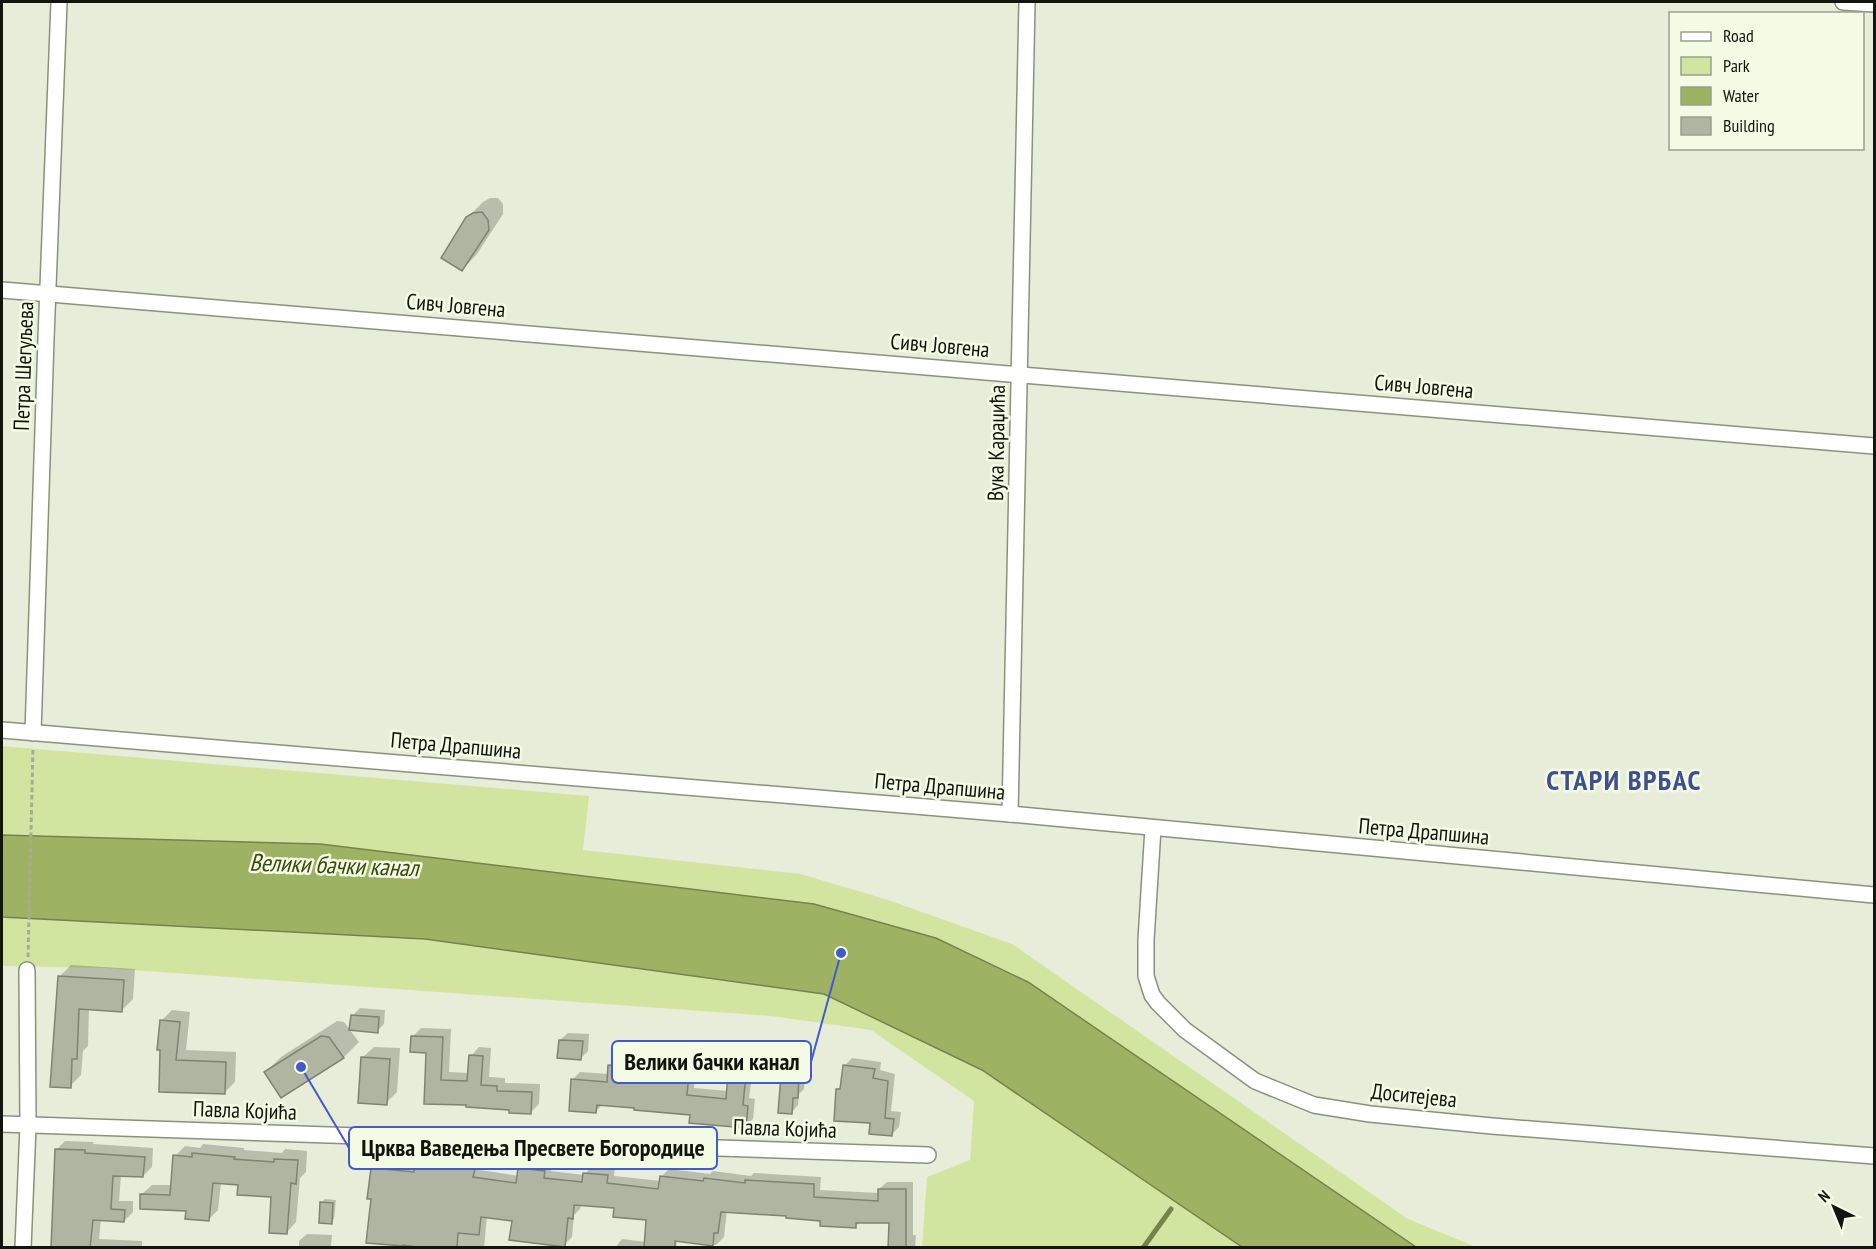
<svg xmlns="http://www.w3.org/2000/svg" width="1876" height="1249" viewBox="0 0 1876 1249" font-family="'PT Sans Narrow',sans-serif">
<rect width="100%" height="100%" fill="#e7edd8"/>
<g fill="#d2e5a0">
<polygon points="2,746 589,796 583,850 801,874 888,900 1012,944 1408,1219 1476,1247 1416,1247 1028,982 936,937 814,904 320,844 2,835"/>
<polygon points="2,917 425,939 824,994 982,1070 1242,1247 922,1247 927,1177 970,1160 974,1101 871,1030 771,1016 105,968 3,966"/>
</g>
<polygon fill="#9eb264" stroke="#74834a" stroke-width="1.5" points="2,835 320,844 814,904 936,938 1028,982 1416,1247 1242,1247 982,1070 824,994 425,939 2,917"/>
<g fill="#0003">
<polygon points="490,198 498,198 503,204 503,214 477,254 462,270 467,218 483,202"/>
<polygon points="71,965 135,969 133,999 122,1010 89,1008 88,1046 83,1051 81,1075 70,1086 59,977"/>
<polygon points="360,1008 385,1010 384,1024 377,1031 352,1016"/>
<polygon points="172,1010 190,1012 186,1050 236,1052 235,1082 225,1092 160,1090 161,1021"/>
<polygon points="337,1021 344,1022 359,1042 344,1057 281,1096 266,1072 281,1057"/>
<polygon points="421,1028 451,1029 449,1072 469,1073 471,1056 479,1047 491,1048 489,1077 505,1078 505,1083 540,1084 539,1104 530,1113 510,1108 467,1104 425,1102 427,1051 412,1037"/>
<polygon points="568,1033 589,1034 588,1051 581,1058 560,1040"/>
<polygon points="647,1045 661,1046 660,1053 697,1056 694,1088 728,1091 730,1074 737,1066 753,1068 749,1098 755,1099 753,1119 745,1126 692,1114 603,1104 596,1111 573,1079 580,1072 609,1074 609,1066 617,1059 639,1060 639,1053"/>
<polygon points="374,1047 400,1048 397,1092 386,1103 362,1058"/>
<polygon points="852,1058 881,1062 880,1070 895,1074 891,1111 901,1112 899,1127 892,1134 872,1122 838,1089 842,1085 845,1065"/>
<polygon points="790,1068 806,1069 804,1089 799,1094 798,1105 791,1113 782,1075"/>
<polygon points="65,1141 94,1142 93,1144 153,1148 152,1167 143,1176 121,1175 119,1201 133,1201 133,1212 124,1221 101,1219 99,1239 142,1241 142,1248 52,1248 56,1150"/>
<polygon points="203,1144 244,1148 244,1150 282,1153 285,1149 307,1151 306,1172 300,1178 296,1222 287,1232 273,1196 239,1184 221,1182 218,1210 208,1220 188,1210 142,1194 152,1185 173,1185 175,1156 185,1146 200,1148"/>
<polygon points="464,1155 482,1158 480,1170 519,1176 520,1169 527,1161 552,1164 551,1171 584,1175 592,1166 615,1168 614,1176 661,1181 661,1177 669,1169 710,1174 713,1171 751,1176 754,1173 821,1177 820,1190 879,1193 879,1189 887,1182 913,1182 913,1235 916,1235 915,1248 890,1248 890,1222 860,1222 855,1227 787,1214 727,1210 724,1237 716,1245 700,1243 678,1233 676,1248 615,1248 622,1239 646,1242 648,1219 616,1207 581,1204 580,1209 574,1215 572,1237 564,1245 513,1220 487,1216 484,1248 412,1248 372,1198 372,1168 380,1161 416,1164 424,1156 459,1159"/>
<polygon points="325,1199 336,1200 334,1219 331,1222 322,1202"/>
<polygon points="307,1234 332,1235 331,1246 299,1248 299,1241"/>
</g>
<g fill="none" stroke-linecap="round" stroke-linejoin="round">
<polyline stroke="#74834a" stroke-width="5" points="1143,1248 1171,1209"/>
</g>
<g fill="#afb5a0" stroke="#7e8471" stroke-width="1.5">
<polygon points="482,212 488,220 489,230 462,271 441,258 466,217 473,213"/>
<polygon points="58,976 124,980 122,1012 79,1009 77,1059 72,1059 71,1088 50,1087"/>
<polygon points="351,1015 379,1017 378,1033 349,1030"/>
<polygon points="160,1020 180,1022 176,1060 226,1062 225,1094 159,1092 160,1050 157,1050"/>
<polygon points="321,1036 329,1037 344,1058 281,1098 264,1072"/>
<polygon points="411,1036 443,1037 441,1080 467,1081 469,1055 483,1056 481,1085 497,1086 497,1091 532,1092 531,1114 509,1113 509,1110 466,1107 466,1105 424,1104 426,1053 410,1052"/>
<polygon points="559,1040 583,1041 581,1060 557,1058"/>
<polygon points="638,1052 654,1053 654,1060 690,1063 687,1095 726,1099 728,1073 746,1075 743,1105 748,1106 746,1128 689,1123 690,1115 634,1110 634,1108 597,1105 596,1113 569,1111 571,1079 607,1082 608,1065 637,1067"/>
<polygon points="361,1057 390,1059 387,1105 358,1103"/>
<polygon points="843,1065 875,1069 873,1078 888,1081 885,1118 894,1119 892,1136 869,1134 870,1123 834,1121 836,1089 840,1089"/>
<polygon points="781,1075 799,1076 798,1098 793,1098 792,1114 778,1113"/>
<polygon points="55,1149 85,1150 85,1153 145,1157 143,1177 113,1176 111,1209 125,1210 124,1222 93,1220 90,1248 51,1248"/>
<polygon points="192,1153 235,1157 234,1159 274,1162 274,1159 298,1160 296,1184 291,1183 287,1234 269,1233 271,1197 237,1195 238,1185 213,1183 209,1221 185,1219 186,1211 140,1209 140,1194 170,1195 173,1155 192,1157"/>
<polygon points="455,1162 476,1165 473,1177 516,1183 518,1168 545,1171 544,1178 582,1182 583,1173 608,1175 607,1183 658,1189 660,1176 703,1181 704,1178 745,1183 745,1180 814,1184 814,1197 878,1201 878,1189 906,1189 906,1248 888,1248 889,1223 856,1223 856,1228 820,1226 820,1221 786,1218 786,1216 721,1212 718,1233 714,1233 713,1246 675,1241 675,1248 644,1248 646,1220 613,1217 614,1208 574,1205 573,1219 568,1218 565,1247 509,1240 512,1221 481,1217 479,1235 458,1233 457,1248 424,1248 403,1245 403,1246 366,1243 371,1199 367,1199 371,1168 414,1172 415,1163 454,1167"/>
<polygon points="320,1202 333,1203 332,1224 319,1223"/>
</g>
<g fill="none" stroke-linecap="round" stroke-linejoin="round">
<defs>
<g id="minor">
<polyline points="1843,2 1874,4"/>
<polyline points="2,290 1874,446"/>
<polyline points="2,730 1010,814 1874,895"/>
<polyline points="33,733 46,339 59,2"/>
<polyline points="1010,814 1027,2"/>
<polyline points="1153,828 1146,940 1146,976 1152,995 1158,1003 1185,1030 1255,1081 1314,1105 1370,1114 1492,1126 1874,1156"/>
<polyline points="2,1124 928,1155"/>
<polyline points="23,1248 28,1126 27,970"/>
</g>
</defs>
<use href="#minor" stroke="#8b917d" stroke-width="18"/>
<polyline stroke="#a5aa99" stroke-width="3" stroke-dasharray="4.5 3" stroke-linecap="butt" points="28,957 33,747"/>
<use href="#minor" stroke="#fff" stroke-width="15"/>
</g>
<g text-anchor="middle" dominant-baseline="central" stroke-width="5" stroke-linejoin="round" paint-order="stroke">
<g font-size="22" fill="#12150d" stroke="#f4fbe5">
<text transform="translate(456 305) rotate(5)">Сивч Јовгена</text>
<text transform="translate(940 345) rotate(5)">Сивч Јовгена</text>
<text transform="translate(23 366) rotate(-88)">Петра Шегуљева</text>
<text transform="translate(1424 386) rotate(5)">Сивч Јовгена</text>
<text transform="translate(996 443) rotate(-89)">Вука Караџића</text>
<text transform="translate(456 745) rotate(5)">Петра Драпшина</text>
<text transform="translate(940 786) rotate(5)">Петра Драпшина</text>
<text transform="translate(1424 831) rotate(5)">Петра Драпшина</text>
<text transform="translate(1414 1095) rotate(6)">Доситејева</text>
<text transform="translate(245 1110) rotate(2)">Павла Којића</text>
<text transform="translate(785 1128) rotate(2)">Павла Којића</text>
</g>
<g font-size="24" font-style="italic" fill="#3b470c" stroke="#f4fbe5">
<text transform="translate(334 865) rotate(2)">Велики бачки канал</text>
</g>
<g font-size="28" font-weight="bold" letter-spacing="1.5" fill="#40508c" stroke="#f4fbe5">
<text x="1624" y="779">СТАРИ ВРБАС</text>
</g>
</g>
<path fill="none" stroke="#4459cd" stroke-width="2" d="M841 953L811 1062M301 1067L349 1148"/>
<g fill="#4459cd" stroke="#f4fbe5" stroke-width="2">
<circle cx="841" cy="953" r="6"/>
<circle cx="301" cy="1067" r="6"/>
</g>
<g fill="#f4fbe5" stroke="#4459cd" stroke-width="2">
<rect x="612" y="1041" width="199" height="42" rx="6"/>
<rect x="349" y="1127" width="368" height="42" rx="6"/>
</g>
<g font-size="24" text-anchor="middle" font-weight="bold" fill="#12150d">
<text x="712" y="1070">Велики бачки канал</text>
<text x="533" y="1156">Црква Ваведења Пресвете Богородице</text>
</g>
<rect width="1876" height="1249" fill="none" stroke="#12150d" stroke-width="6"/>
<rect x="1669" y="12" width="195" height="138" fill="#f4fbe5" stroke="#9a9f8f" stroke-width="1.5"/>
<rect x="1681" y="32" width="30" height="9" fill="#ffffff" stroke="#9a9f8f" stroke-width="1.5"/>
<text x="1723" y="42" font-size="18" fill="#12150d">Road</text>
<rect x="1681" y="57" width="30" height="18" fill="#d2e5a0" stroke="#9a9f8f" stroke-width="1.5"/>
<text x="1723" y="72" font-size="18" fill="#12150d">Park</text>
<rect x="1681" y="87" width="30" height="18" fill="#9eb264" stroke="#9a9f8f" stroke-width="1.5"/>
<text x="1723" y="102" font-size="18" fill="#12150d">Water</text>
<rect x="1681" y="117" width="30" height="18" fill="#afb5a0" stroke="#9a9f8f" stroke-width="1.5"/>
<text x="1723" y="132" font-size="18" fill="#12150d">Building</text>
<g transform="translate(1834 1207) rotate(317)" stroke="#f4fbe5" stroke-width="4.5" paint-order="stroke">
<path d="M0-4.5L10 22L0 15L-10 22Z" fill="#12150d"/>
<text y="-9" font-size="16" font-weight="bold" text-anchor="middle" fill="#12150d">N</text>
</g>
</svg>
